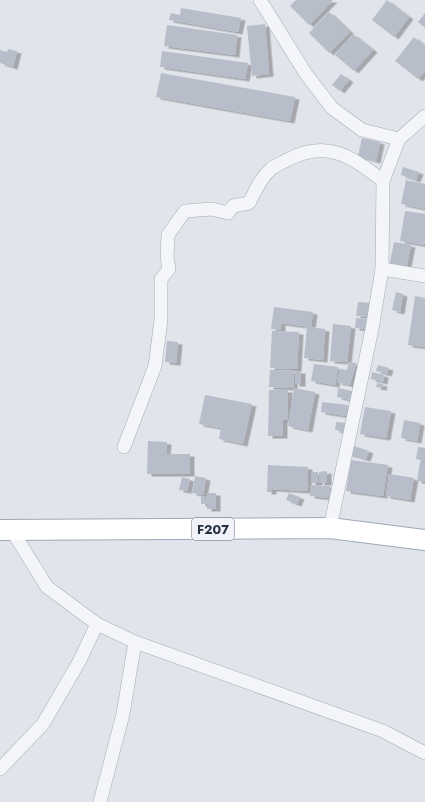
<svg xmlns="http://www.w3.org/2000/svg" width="425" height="802" viewBox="0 0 425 802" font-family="Jost,sans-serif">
<defs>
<filter id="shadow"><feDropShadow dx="4.5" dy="2.5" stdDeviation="0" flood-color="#0004"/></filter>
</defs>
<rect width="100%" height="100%" fill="#e1e4eb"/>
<g fill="#b7bdc9" filter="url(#shadow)">
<polygon points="296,0 333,0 309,25 290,6"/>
<polygon points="387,0 409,17 394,37 372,20"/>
<polygon points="181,8 241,18 238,32 169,20 171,13 180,15"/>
<polygon points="329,12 350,32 329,53 309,33"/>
<polygon points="425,13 425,28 418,22"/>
<polygon points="265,24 269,74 252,76 247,26"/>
<polygon points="167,25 237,35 235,55 164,46"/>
<polygon points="353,34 373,50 354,71 335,55"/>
<polygon points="414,37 425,46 425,71 418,79 395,61"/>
<polygon points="8,49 17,51 13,67 0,63 0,50 7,52"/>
<polygon points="162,51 248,63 245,79 160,67"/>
<polygon points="161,73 295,97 290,121 156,97"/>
<polygon points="341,74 349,80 340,91 332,85"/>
<polygon points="362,138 380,142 376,161 358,156"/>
<polygon points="403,167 419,172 416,180 401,175"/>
<polygon points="406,180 425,184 425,209 401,204"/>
<polygon points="405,211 425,214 425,245 400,241"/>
<polygon points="394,242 411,245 406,270 389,267"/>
<polygon points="396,292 403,294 400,312 392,310"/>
<polygon points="415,296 425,298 425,347 408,345"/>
<polygon points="358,302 372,303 370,317 356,316"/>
<polygon points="274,307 313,312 311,327 281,323 281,330 271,329"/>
<polygon points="356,318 368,319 367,329 355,328"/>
<polygon points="333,324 351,326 347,362 330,361"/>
<polygon points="307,327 325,329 323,360 304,358"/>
<polygon points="272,331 299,332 297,369 270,368"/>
<polygon points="167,341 178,342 176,363 165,362"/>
<polygon points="349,362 356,363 350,385 337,382 340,369 347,370"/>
<polygon points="314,364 338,367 335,385 311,381"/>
<polygon points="378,365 389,368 387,374 376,371"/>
<polygon points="270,370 294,371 293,388 269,387"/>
<rect x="295" y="371" width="6" height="13"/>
<polygon points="372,372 384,375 383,382 371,379"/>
<polygon points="377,383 383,384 382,388 376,387"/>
<polygon points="294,388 315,392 308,430 288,426"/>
<polygon points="338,388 357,392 355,401 337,397"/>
<polygon points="269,390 288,390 288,420 283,420 283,436 268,436"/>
<polygon points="205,395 252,404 243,444 219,439 221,428 199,424"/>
<polygon points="322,402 348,405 346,416 321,412"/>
<polygon points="365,407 391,411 386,438 360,434"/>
<polygon points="404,420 420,423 417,441 401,438"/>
<polygon points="336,422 347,423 346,432 335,430"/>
<polygon points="148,441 167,442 166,454 190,454 190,474 147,474"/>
<polygon points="351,445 369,451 366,459 348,454"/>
<polygon points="418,447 425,448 425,461 416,459"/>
<polygon points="351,460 388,465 383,496 346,491"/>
<polygon points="420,462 425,462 425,482 417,481"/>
<polygon points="268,465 308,467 307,491 272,489 272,492 267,492"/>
<polygon points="327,471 327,483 320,483 319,472"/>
<rect x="311" y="472" width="7" height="11"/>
<polygon points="389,474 414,478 410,500 386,496"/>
<polygon points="195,476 206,478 203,495 192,493"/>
<polygon points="182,477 190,479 187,491 179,490"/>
<polygon points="311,485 330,486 329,498 310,496"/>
<polygon points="207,493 216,493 216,509 207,509 207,504 201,504 201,497 207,497"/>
<polygon points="289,493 300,497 297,504 286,500"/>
</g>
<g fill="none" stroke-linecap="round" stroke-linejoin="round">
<defs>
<g id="minor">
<polyline points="260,0 306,74 332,108 362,130 399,139"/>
<polyline points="382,269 425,276"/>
<path d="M124,447L155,366L161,320V279L169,269L167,257L168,235L185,211L212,209L228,213L233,206L249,203C255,192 261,177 271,169C275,165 282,163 287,160C326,139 352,156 383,181"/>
<polyline points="330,528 372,329 382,269 383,181 399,139 425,116"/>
<polyline points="11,529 47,587 97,624 135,642 383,731 425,753"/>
<polyline points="0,769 43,724 80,660 97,624"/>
<polyline points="100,802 123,714 135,642"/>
</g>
<polyline id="primary" points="0,530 330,528 425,540"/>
</defs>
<use href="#minor" stroke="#a5abb6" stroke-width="14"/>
<use href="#primary" stroke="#9fa8b8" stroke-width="22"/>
<use href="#minor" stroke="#f4f5f9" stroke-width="13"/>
<use href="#primary" stroke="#fff" stroke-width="20"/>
</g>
<g text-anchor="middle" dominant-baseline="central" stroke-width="4" stroke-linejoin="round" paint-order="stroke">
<rect fill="#f1f3f8" stroke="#646b7a" stroke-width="1" x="192" y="518" width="42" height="22" rx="3"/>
<g font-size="13" font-weight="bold" fill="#273144">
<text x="213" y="529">F207</text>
</g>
</g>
</svg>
